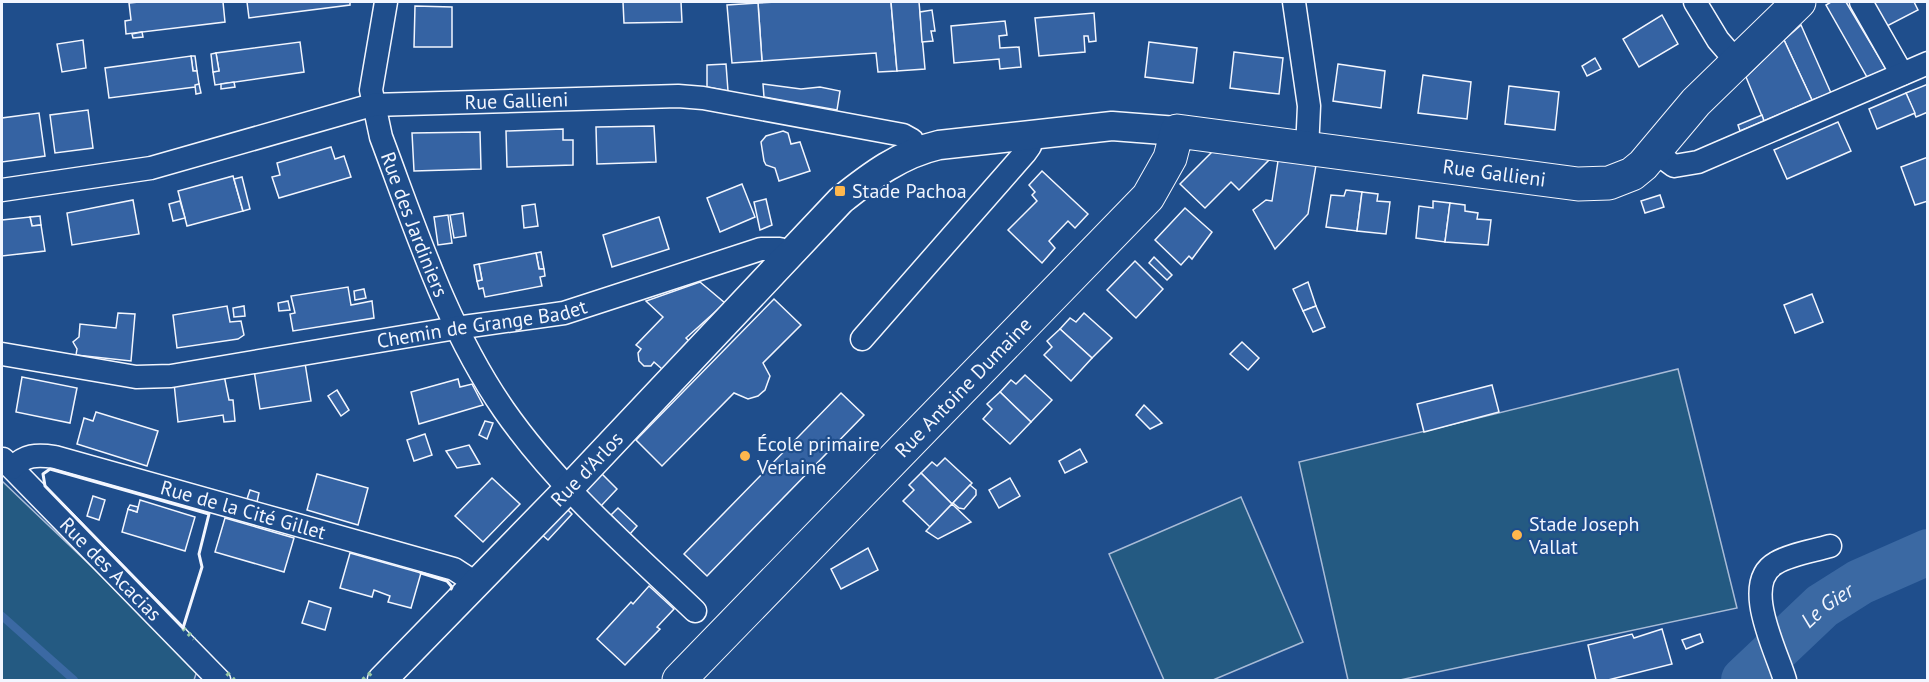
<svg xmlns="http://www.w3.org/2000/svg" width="1929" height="682" viewBox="0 0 1929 682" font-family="'PT Sans',sans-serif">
<rect width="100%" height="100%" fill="#1f4e8c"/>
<g fill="#245a82" stroke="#a8bbd7" stroke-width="1.5">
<polygon points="1678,369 1737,608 1400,680 1348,680 1299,462"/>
<polygon points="2,481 198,668 194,680 2,680"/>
<polygon points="1241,497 1303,642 1213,680 1164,680 1109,554"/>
</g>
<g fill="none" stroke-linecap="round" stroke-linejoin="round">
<polyline stroke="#3b69a3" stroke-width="8" points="2,616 74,680"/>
<path stroke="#3b69a3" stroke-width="46" id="s1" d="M1744,680L1822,606L1860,582L1928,552"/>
</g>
<g fill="#3563a3" stroke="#f2f6ff" stroke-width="1.5">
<polygon points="139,2 223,2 225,22 126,34 125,21 131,20 129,3"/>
<polygon points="247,2 350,2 350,5 249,18"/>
<polygon points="623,2 681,2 682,22 624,23"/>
<polygon points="776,2 891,2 897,71 878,72 876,53 762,61 758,3"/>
<polygon points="891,2 919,2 925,69 897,71"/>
<polygon points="1831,2 1846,2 1886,69 1867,77 1826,5"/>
<polygon points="1873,2 1914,2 1918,10 1887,26"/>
<polygon points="758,3 762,61 732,63 727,5"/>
<polygon points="415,6 452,7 452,47 414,47"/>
<polygon points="932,10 935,31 931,31 933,41 922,42 920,12"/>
<polygon points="1094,13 1096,41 1089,42 1088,36 1084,36 1085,52 1039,56 1035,18"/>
<polygon points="1662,15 1678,44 1639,67 1623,39"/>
<polygon points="1005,21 1007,35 999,36 1000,48 1019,47 1021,67 1000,69 999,59 954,63 951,26"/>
<polygon points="1801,25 1831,93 1812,100 1784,40"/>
<polygon points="142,32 143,37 133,38 132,34"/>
<polygon points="83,40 86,68 62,72 57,44"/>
<polygon points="1784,40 1812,100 1764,121 1746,77"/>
<polygon points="300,42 304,72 215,85 213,72 219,71 216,53"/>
<polygon points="1149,42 1197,48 1193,83 1145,77"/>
<polygon points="1234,52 1283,58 1279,94 1230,88"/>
<polygon points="216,53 219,71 213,72 211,54"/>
<polygon points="191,56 195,56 197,71 193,71"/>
<polygon points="191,56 193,71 197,71 199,84 195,87 109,98 105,68"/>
<polygon points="1595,58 1601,69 1587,76 1582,66"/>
<polygon points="726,64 728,91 707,87 707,65"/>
<polygon points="1338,64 1385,71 1381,108 1333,101"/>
<polygon points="1423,75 1471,82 1467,119 1418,113"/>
<polygon points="234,82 235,87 221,89 221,84"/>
<polygon points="199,84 201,93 196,94 195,85"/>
<polygon points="763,84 801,89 820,87 840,91 837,110 764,97"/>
<polygon points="1928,84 1928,112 1916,117 1906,93"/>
<polygon points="1509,86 1559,92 1555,130 1505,124"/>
<polygon points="1906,93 1915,113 1877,129 1869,109"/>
<polygon points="88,110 93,148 55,153 50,115"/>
<polygon points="39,113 45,156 2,162 2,118"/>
<polygon points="1762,115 1764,121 1740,131 1738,125"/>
<polygon points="1838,122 1851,151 1787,179 1774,150"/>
<polygon points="654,126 656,162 597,164 596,127"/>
<polygon points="563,129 563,140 573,140 573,165 507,167 506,131"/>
<polygon points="783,131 788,133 791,144 800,142 810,171 779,181 775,168 766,165 764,161 761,142 766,136"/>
<polygon points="480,132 481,169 414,171 412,133"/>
<polygon points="331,147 335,159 344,156 351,177 279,198 272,177 280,175 277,163"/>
<polygon points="1212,152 1270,159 1239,190 1231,182 1205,208 1180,184"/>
<polygon points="1928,157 1928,201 1915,205 1901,167"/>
<polygon points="1278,161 1316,165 1308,214 1275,249 1253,210 1266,200 1272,201"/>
<polygon points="1042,171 1088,214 1075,228 1068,221 1049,241 1055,248 1042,263 1008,230 1037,201 1032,195 1035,192 1029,185"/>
<polygon points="233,176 243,211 187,226 178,191"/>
<polygon points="242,177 250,209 243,211 234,179"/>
<polygon points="742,184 755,217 720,232 707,198"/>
<polygon points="1346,190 1362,192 1357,231 1326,227 1331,195 1344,196"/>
<polygon points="1362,192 1378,194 1377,201 1390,202 1386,234 1357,231"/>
<polygon points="1660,195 1664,207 1645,213 1641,201"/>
<polygon points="766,199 772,225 760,230 754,202"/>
<polygon points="133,200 139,234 72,245 67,213"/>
<polygon points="180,201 185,218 173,221 169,204"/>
<polygon points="1433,201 1450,203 1445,242 1416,238 1419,206 1433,208"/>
<polygon points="1450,203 1465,205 1465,211 1478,213 1477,219 1491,220 1488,245 1445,242"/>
<polygon points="535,204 538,226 524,228 522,206"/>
<polygon points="1185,208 1212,232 1192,259 1189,256 1181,265 1155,240"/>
<polygon points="463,213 466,236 454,238 450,215"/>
<polygon points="448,215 452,243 438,245 434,217"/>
<polygon points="40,216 41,225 32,226 30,217"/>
<polygon points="30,217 32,226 41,225 45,251 2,256 2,220"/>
<polygon points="659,217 669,249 612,267 603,235"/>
<polygon points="541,252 544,269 539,269 536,253"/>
<polygon points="536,253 539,269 544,269 545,276 540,277 542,286 485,297 483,288 479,289 477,281 482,280 479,264"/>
<polygon points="1154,257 1172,275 1167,280 1149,263"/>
<polygon points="1135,261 1163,289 1136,318 1107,290"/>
<polygon points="479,264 482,280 477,281 474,265"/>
<polygon points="700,282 725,303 686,338 689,341 662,369 654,362 651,366 644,366 639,361 638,353 641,349 636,345 663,317 646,301"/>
<polygon points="1308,282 1316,306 1303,311 1293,289"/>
<polygon points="348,287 351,305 372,301 374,318 293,331 290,314 295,313 291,296"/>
<polygon points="364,289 366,298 355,300 354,291"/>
<polygon points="1812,294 1823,322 1795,333 1784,305"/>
<polygon points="774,299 801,325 763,363 770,376 765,390 758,396 748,399 734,393 662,466 636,440"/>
<polygon points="288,301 290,310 279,311 278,303"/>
<polygon points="227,306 230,322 241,321 244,335 238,339 177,348 173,315"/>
<polygon points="244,306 245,316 234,317 233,308"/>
<polygon points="1316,306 1325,327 1313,332 1303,311"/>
<polygon points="118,313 135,314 131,361 76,355 77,349 73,342 79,337 80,324 116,328"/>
<polygon points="1084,313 1112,338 1092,358 1060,329 1070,318 1076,322"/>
<polygon points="1060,329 1092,358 1071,381 1044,355 1052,347 1047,341"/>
<polygon points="1242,342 1259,358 1248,370 1230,354"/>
<polygon points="305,363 311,401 260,409 254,370"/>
<polygon points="224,375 229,400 233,400 235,421 224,422 223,415 178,422 174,383"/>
<polygon points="1025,375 1052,400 1031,422 1000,392 1011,380 1016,384"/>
<polygon points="22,377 77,388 70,423 16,412"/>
<polygon points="458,379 460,387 472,384 483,405 419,424 411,392"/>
<polygon points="1492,385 1499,412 1424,432 1417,404"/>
<polygon points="337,390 349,410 341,416 328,396"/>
<polygon points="1000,392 1031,422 1010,444 983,419 992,409 987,404"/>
<polygon points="841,393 864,415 707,576 684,554"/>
<polygon points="1144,405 1162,423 1150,429 1136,415"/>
<polygon points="96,412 158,431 147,466 77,444 84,418 93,421"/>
<polygon points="485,421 493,423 487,439 479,435"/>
<polygon points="425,434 432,455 414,461 407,440"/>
<polygon points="469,445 480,464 457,468 446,451"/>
<polygon points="1080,449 1087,462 1065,473 1059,461"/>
<polygon points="945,458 972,483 952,504 921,473 932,462 937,466"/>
<polygon points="598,470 617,489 601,506 582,487"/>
<polygon points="921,473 952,504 930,527 903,501 914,490 909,485"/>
<polygon points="317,474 368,488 358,525 307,510"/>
<polygon points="492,478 520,504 483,542 455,516"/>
<polygon points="1010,478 1020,496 999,508 989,490"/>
<polygon points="970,485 976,490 976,495 964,509 959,508 953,503"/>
<polygon points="250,490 259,493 257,502 247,499"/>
<polygon points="93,496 105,500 99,520 87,516"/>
<polygon points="140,500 195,517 185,551 122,532 128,509 137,512"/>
<polygon points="952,504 971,522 938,539 926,531"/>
<polygon points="130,505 138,507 137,512 128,509"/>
<polygon points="564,506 572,514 548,540 539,532"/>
<polygon points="618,508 637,526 630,534 611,515"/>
<polygon points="225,518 294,538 284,572 215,552"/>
<polygon points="868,548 878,570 841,589 831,569"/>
<polygon points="350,553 421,573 411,608 388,602 390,596 374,590 372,597 340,588"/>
<polygon points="649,586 674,609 657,627 660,629 625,665 597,639 631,602 633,604"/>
<polygon points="309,601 331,608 325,630 302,623"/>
<polygon points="1662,629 1672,664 1608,680 1596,680 1588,645 1632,634 1634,638"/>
<polygon points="1700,634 1703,642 1686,649 1682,640"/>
</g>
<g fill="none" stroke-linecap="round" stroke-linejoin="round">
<defs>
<g id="minor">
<path id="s2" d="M386,2L371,90L381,137C416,230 447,328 504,410C557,486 628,547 695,611"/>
<polyline points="1294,2 1309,106 1307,150"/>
<polyline points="1695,2 1718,40 1737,62"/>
<polyline points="1861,2 1902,74"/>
<polyline points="1655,152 1674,166 1698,162 1928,63"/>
<path id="s3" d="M2,190L151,168L372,105L678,96L703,98L903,135L912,140L916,150"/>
<polyline points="862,339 1025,153 1030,146 1030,135"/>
<path id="s4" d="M2,354L136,377L171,376L456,328L564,313L761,249H780L788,256"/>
<path id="s5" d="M3,459L219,680"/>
<path id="s6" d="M12,468C25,455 36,454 55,457L454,569L474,582"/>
<path d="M1785,680C1777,652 1740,583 1776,563C1791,554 1813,551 1830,546"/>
</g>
<g id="tertiary">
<path id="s7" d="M382,680L575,482L841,200C871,176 900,154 939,145L1112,126L1177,131"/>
</g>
<g id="secondary">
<path id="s8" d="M679,680L1148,197L1170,158L1177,131L1578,184L1609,183L1632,174L1643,165L1696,102L1799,2"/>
</g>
</defs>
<use href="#minor" stroke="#f2f6ff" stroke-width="25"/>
<use href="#tertiary" stroke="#f2f6ff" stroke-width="31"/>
<use href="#secondary" stroke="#f2f6ff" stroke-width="35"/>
<use href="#minor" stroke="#1f4e8c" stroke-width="22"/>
<use href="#tertiary" stroke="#1f4e8c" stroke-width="28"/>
<use href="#secondary" stroke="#1f4e8c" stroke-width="33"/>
<g stroke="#97c8a6" stroke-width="4.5" stroke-dasharray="3 4.5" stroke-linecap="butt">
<polyline points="183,628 194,639"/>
<polyline points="227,673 234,680"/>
<polyline points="363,680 372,672"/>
</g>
<g stroke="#f2f6ff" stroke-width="3">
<polygon points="50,469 209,514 199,554 202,567 183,628 45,486 43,474"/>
<polyline points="421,573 447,581 452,587 451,589"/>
</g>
</g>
<g fill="#ffb74d" stroke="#1f4e8c" stroke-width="2">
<rect x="834" y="185" width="12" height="12" rx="3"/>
<circle cx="745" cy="456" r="6"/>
<circle cx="1517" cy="535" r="6"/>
</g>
<g text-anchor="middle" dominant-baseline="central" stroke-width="4.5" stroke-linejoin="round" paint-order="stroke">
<g font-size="20" fill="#f2f6ff" stroke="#1f4e8c">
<text stroke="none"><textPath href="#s3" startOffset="525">Rue Gallieni</textPath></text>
<text stroke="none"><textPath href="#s8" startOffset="1066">Rue Gallieni</textPath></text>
<text stroke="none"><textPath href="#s2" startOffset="231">Rue des Jardiniers</textPath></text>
<text stroke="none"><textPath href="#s4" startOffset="486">Chemin de Grange Badet</textPath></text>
<text stroke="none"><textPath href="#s8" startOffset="408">Rue Antoine Dumaine</textPath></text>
<text stroke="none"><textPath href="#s7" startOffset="294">Rue d'Arlos</textPath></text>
<text stroke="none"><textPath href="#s6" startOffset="242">Rue de la Cité Gillet</textPath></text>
<text stroke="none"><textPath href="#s5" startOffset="154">Rue des Acacias</textPath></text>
</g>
<g font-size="20" fill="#f2f6ff" stroke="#1f4e8c" text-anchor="start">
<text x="852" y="191">Stade Pachoa</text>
<text x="757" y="444">École primaire<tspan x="757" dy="23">Verlaine</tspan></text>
<text x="1529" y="524">Stade Joseph<tspan x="1529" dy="23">Vallat</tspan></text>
</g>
<g font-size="21" font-style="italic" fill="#f2f6ff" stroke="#1f4e8c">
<text stroke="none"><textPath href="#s1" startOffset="112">Le Gier</textPath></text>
</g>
</g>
<rect width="1929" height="682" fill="none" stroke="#f2f6ff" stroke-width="6"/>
</svg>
